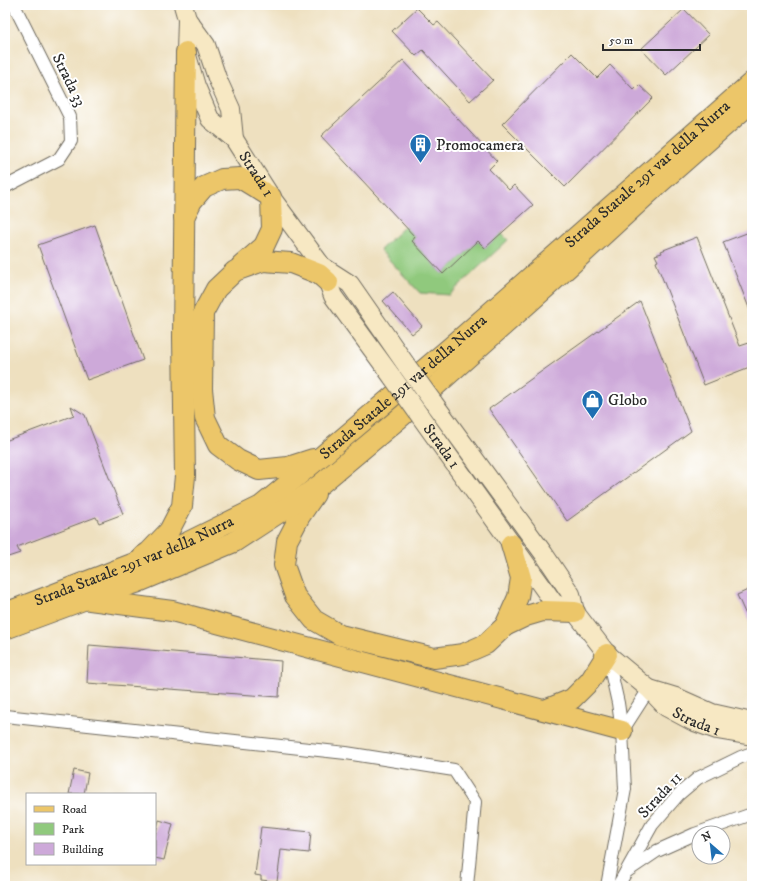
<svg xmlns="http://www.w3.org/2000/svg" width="757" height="891" viewBox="0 0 757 891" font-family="'IM FELL DW Pica',serif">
<rect width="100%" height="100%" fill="#fff"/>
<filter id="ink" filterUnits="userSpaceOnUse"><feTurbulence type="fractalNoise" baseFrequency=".025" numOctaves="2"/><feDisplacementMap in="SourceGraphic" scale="8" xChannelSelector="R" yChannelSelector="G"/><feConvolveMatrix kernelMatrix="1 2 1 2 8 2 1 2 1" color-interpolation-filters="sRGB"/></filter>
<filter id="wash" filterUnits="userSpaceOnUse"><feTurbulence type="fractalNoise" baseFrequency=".012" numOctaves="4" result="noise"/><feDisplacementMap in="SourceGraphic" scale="16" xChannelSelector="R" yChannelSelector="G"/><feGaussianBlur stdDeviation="0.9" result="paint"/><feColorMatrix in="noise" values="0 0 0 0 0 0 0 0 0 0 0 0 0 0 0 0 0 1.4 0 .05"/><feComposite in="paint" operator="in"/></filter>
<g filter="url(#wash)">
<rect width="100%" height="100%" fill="#eee0bf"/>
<polygon fill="#90c97d" stroke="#5e7a54" points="405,226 415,237 412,241 443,274 478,241 485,248 501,233 508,240 449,295 420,293 380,250"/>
<g id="blocks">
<g fill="#cda9d9">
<polygon points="417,8 434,25 438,22 493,80 470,101 423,50 416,56 392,31"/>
<polygon points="684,9 709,35 666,75 641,49"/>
<polygon points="572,53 597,78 610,65 634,90 639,85 653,98 565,187 502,124"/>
<polygon points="403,60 497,161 489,169 509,190 514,185 533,205 485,248 478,241 443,274 412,241 415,237 321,136"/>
<polygon points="95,225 143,360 87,380 38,245"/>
<polygon points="752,231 752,313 751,313 723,242"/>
<polygon points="697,237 740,346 752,342 752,366 704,385 656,262 658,261 655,255 662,253 661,251"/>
<polygon points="393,292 422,326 412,334 383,301"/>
<polygon points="640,301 691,431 567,521 489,409"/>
<polygon points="71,406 85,415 123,514 99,523 96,517 17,547 20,553 5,558 5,441 74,415"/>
<polygon points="752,588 752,628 737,595"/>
<polygon points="89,645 281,661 279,697 87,683"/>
<polygon points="74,770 88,773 84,794 69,794"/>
<polygon points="159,820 173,824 164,860 155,858 155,836"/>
<polygon points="261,827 311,832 309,853 281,850 277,882 261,880 261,876 255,875"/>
</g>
</g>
</g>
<g filter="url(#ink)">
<use href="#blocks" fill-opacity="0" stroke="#6f6a5f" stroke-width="1"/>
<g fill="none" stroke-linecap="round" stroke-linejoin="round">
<defs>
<g id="street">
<polyline points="5,187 59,159 71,141 70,117 14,5"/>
<polyline points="5,716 346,753 454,770 475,802 467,886"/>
<polyline points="622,731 649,689"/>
<polyline points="626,872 657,851 695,834 752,814"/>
<polyline points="607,886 625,789 622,731 618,703 607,654"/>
<polyline points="618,886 652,825 678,795 698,778 741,757 752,753"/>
</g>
<g id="secondary">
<polyline points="183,5 187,19 206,45 217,78 231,109 234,139"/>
<path id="s1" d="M187,19L186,52L196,86L210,119L234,139L271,197L322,266L333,296L393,378"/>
<polyline points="322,266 350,284 407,366"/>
<path id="s2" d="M433,402L544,554L571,594L575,612L607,654L649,689L666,707L692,721L717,730L752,736"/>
<path id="s3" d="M420,416L554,603L575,612"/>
<polyline points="650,689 676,697 712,713 752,722"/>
</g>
<g id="primary">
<polyline points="184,217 192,201 204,187 222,179 240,178 271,197 272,229 264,246 241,266"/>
<polyline points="313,459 288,467 259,470 238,460 218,445 205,418 202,389 203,313 216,289 235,271 263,261 291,263 319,274 328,282"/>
<polyline points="315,494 300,516 287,541 284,565 295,596 314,620 340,635 434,658 463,654 486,644 505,626 518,597 521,578 511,544"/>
<polyline points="143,556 149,552 169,531 182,506 185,476 183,337 186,52"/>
<polyline points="90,600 172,611 622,731"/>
<path id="s4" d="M5,613L186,543L261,506L322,456L452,346L752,82"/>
<polyline points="505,626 526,616 543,611 575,612"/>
<polyline points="5,629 86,599 136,583 234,542 300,499 322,483 402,416 549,285 660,183 752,102"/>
<polyline points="545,710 572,699 590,681 607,654"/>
</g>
</defs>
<use href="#street" stroke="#6f6a5f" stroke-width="14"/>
<use href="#secondary" stroke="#6f6a5f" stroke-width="20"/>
<use href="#primary" stroke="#6f6a5f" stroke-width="22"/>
<use href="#street" stroke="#fff" stroke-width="12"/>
<use href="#secondary" stroke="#f7e8c3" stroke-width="18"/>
<use href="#primary" stroke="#ecc669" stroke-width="20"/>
<defs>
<g id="secondary-bridge">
<polyline points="407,366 433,402"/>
<polyline points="393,378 420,416"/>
</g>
</defs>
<use href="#secondary-bridge" stroke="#6f6a5f" stroke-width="20" stroke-linecap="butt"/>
<use href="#secondary-bridge" stroke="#f7e8c3" stroke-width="18"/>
</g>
</g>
<defs>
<symbol id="building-pin" viewBox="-11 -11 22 30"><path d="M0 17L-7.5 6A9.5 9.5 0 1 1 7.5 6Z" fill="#1f6fb2" stroke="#fff"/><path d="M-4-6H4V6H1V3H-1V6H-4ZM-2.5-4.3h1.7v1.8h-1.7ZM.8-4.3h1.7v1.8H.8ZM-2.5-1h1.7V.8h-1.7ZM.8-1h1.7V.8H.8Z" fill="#fff"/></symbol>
<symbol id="shop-pin" viewBox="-11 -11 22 30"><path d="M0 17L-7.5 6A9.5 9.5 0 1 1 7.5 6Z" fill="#1f6fb2" stroke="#fff"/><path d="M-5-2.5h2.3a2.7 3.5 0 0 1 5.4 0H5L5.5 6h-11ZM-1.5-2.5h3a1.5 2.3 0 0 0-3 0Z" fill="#fff"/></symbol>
</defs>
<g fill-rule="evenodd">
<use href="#building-pin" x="408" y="132" width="25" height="34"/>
<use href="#shop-pin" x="580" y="388" width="25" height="34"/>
</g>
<g text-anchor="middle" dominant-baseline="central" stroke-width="4" stroke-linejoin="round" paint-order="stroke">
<g font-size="16" fill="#2b2b2b" stroke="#fff">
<text transform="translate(69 80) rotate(64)">Strada 33</text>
<text stroke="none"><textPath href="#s1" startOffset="177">Strada 1</textPath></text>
<text stroke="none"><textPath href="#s4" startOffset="787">Strada Statale 291 var della Nurra</textPath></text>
<text stroke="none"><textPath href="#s4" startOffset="463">Strada Statale 291 var della Nurra</textPath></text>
<text stroke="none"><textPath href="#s3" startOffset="37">Strada 1</textPath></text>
<text stroke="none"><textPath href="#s4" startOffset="139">Strada Statale 291 var della Nurra</textPath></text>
<text stroke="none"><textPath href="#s2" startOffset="421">Strada 1</textPath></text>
<text transform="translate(660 795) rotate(-47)">Strada 11</text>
</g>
<g font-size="16" fill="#2b2b2b" stroke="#fff" text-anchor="start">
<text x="436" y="145">Promocamera</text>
<text x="608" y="400">Globo</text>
</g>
</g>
<rect width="757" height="891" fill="none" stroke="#fff" stroke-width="20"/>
<rect x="26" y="793" width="130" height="72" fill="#ffffff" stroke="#aaaaaa"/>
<rect x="34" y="806" width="20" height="6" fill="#ecc669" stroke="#aaaaaa"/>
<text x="62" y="813" font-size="12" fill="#2b2b2b">Road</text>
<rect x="34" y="823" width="20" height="12" fill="#90c97d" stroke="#aaaaaa"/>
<text x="62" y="833" font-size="12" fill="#2b2b2b">Park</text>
<rect x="34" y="843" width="20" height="12" fill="#cda9d9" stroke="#aaaaaa"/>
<text x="62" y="853" font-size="12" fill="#2b2b2b">Building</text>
<g transform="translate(711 845) rotate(332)"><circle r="19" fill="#ffffff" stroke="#aaaaaa"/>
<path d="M0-3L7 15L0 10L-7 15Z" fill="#1f6fb2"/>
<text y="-6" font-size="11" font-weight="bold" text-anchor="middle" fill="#2b2b2b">N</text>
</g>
<path d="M603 44v6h97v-6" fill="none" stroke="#2b2b2b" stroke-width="2"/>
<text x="609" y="44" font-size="12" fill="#2b2b2b" stroke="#ffffff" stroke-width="3" paint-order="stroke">50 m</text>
</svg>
